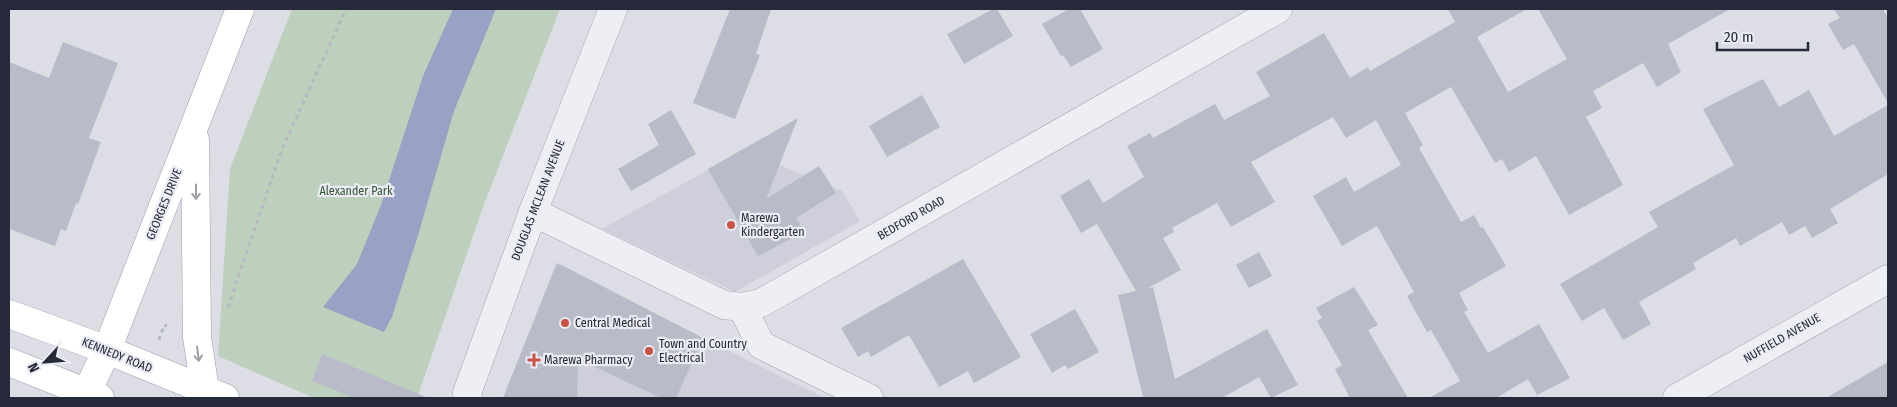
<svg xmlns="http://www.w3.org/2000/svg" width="1897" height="407" viewBox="0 0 1897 407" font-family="'Fira Sans Condensed',sans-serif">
<rect width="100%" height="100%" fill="#dcdde5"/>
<g fill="#cecfda">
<polygon points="744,150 842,191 860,221 735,292 602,229"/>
<polygon points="562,265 703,338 825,398 503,398 554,269"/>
</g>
<polygon fill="#bdcfbd" points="292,9 560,9 483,207 417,398 314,398 218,356 230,169"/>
<polygon fill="#98a2c4" points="453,9 496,9 454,111 419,232 392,317 384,332 323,307 357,264 381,205 423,76"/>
<g fill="#b9bbc8">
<polygon points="730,9 771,9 756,54 760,55 735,119 693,103"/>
<polygon points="993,9 997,9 1013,36 964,64 947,34"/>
<polygon points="1069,9 1080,9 1103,49 1071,67 1063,55 1061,56 1042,24"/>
<polygon points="1448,9 1527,9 1477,37 1508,92 1567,59 1538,9 1730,9 1668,44 1681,72 1657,87 1643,63 1593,91 1602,108 1586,117 1623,185 1569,215 1536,156 1509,172 1502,159 1495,163 1451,87 1405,113 1423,145 1419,148 1461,222 1474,215 1481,228 1483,227 1506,266 1459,293 1468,310 1464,312 1488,353 1539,324 1570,378 1537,395 1528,379 1496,398 1429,398 1460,381 1431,330 1427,332 1407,296 1414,292 1377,226 1342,246 1313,196 1346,177 1354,192 1401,165 1376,120 1346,138 1333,117 1251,162 1275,202 1231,227 1217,203 1172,228 1174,232 1163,238 1181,270 1146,289 1153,287 1175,379 1267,329 1298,385 1271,398 1259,377 1222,398 1141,398 1143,397 1118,295 1136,291 1097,224 1081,233 1060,196 1089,179 1103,203 1144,177 1127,146 1150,133 1153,138 1215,104 1224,120 1270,96 1256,72 1324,33 1350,78 1368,67 1370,71 1455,22"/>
<polygon points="1834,9 1883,9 1888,18 1888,103 1854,44 1843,50 1828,24 1840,18"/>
<polygon points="63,42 118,63 89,138 101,142 78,204 76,203 66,231 61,229 55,246 9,229 9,62 49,78"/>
<polygon points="1763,79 1779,107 1809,90 1834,136 1888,105 1888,174 1830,209 1838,223 1812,238 1805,226 1789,235 1782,222 1740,246 1736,238 1693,263 1696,269 1639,302 1651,324 1623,340 1604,308 1582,321 1560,284 1658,227 1649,212 1734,165 1703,109"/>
<polygon points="922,95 940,127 887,157 869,126"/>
<polygon points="671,110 696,154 631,191 618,169 659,145 648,124"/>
<polygon points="798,118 766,199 819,166 836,193 796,218 804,232 758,256 708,169"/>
<polygon points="1259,252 1272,276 1249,288 1236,265"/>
<polygon points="963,259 1021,357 974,383 968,371 939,387 909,335 871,357 868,351 858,357 841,328"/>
<polygon points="557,263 703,338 676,398 661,398 578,359 577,398 503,398"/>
<polygon points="1354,287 1378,325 1368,330 1408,398 1350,398 1335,369 1342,365 1317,321 1322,318 1316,308"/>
<polygon points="1075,309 1099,352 1068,369 1065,365 1052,373 1030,334"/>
<polygon points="322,354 426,397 426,398 355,398 312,381"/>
<polygon points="1888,362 1888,398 1826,398"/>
</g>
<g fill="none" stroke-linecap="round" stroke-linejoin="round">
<defs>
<g id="minor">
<polyline points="533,212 724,305 742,307 761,303 1278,9"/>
<polyline points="742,307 761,345 869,398"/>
<polyline points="468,398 467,393 533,212 613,9"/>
<polyline points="1677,398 1888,279"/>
</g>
<g id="major">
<polyline points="195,140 197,337 205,390"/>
<polyline points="9,314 107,350 225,398"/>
<polyline points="9,362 100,398"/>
<polyline points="84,398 107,350 240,9"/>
</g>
</defs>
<use href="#minor" stroke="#a5a7b2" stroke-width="29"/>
<use href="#major" stroke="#9c9fb0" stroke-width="29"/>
<g stroke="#b6b8c0" stroke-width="3" stroke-dasharray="4 4" stroke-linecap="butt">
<polyline points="228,307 282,149 346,9"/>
<polyline points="159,340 164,325 167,326"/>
</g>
<use href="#minor" stroke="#eeeff4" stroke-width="28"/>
<use href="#major" stroke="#fff" stroke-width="28"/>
</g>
<defs><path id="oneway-shaft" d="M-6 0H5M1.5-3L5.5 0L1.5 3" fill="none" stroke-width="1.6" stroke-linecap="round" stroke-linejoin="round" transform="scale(1.25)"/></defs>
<g stroke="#9d9fa6">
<use href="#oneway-shaft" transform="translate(196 192) rotate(90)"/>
<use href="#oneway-shaft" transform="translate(198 354) rotate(83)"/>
</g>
<g fill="#c65345" stroke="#ebecf3" stroke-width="2">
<circle cx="731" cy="225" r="5"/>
<circle cx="565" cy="323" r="5"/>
<circle cx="649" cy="351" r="5"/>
<path d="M531.5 352.5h5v5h5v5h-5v5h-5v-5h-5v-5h5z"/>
</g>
<g text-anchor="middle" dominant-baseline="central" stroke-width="4.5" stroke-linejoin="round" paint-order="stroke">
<g font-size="12" fill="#355537" stroke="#ebecf3">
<text x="356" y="191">Alexander Park</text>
</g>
<g font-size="12" fill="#26293a" stroke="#ebecf3">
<text transform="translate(538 200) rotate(-69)">DOUGLAS MCLEAN AVENUE</text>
<text transform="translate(164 204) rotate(-68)">GEORGES DRIVE</text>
<text transform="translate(911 218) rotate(-30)">BEDFORD ROAD</text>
<text transform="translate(1782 338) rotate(-30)">NUFFIELD AVENUE</text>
<text transform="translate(117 355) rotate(22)">KENNEDY ROAD</text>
</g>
<g font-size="12" fill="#26293a" stroke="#ebecf3" text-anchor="start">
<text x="741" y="218">Marewa<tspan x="741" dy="14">Kindergarten</tspan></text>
<text x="575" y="323">Central Medical</text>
<text x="659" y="344">Town and Country<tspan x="659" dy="14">Electrical</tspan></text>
<text x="544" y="360">Marewa Pharmacy</text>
</g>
</g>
<rect width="1897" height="407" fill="none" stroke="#26293a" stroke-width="20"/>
<g transform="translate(45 362) rotate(244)" stroke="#ebecf3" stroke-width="4" paint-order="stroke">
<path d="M0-4L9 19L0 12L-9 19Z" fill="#26293a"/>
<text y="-8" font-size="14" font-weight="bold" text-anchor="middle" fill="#26293a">N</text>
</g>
<path d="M1717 42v8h91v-8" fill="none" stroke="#26293a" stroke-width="2.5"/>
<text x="1724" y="42" font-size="15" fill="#26293a" stroke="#ebecf3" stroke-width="4" paint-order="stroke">20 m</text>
</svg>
